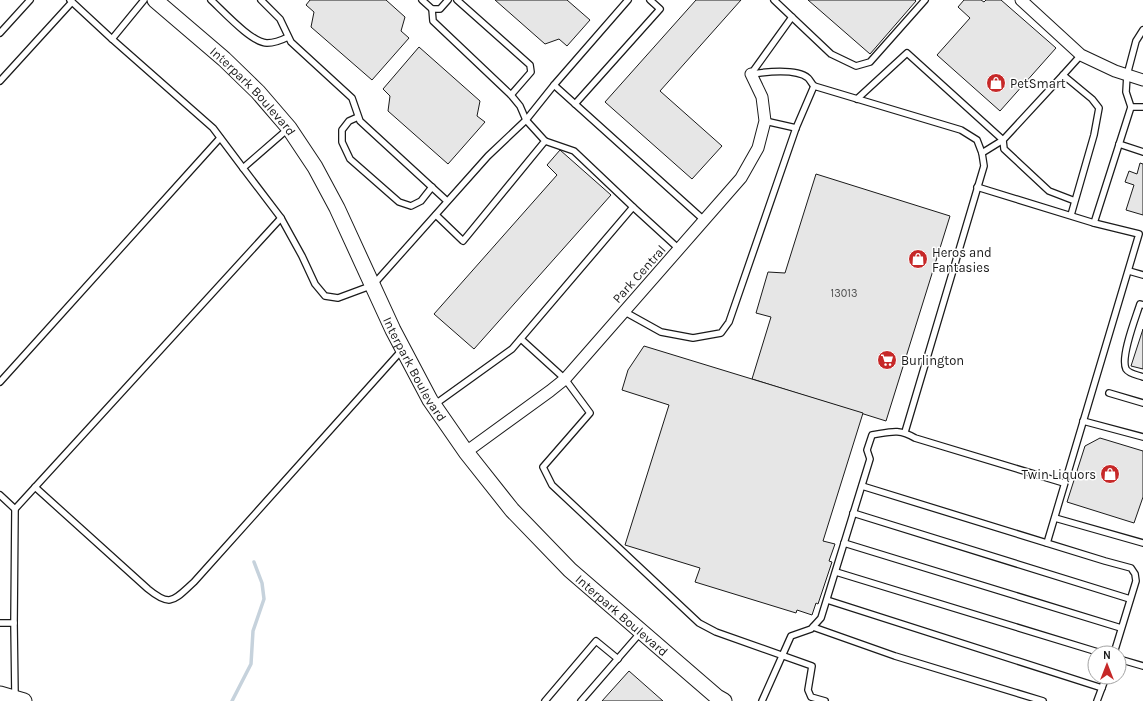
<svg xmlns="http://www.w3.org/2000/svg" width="1143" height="701" viewBox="0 0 1143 701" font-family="Karla,sans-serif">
<rect width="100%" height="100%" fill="#fff"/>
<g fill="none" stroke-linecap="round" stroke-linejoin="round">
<polyline stroke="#c6d2dc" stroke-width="3.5" points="232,701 251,664 253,631 264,599 262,583 254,562"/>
</g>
<g fill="#e6e6e6" stroke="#1a1a1a">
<polygon points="310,0 386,0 405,17 401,31 409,38 372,80 311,27 314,12 306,5"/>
<polygon points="495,0 567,0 590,20 567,46 559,39 545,44"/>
<polygon points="696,0 741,0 660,91 722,146 692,179 605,102"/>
<polygon points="808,0 915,0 916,1 870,54"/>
<polygon points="964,0 981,0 984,2 986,0 1001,0 1056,48 1000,111 937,55 970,18 958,7"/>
<polygon points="419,47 480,101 477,116 485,122 448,164 388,111 390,96 383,89"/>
<polygon points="560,150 611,195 474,349 434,314 557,175 547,165"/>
<polygon points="1140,163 1143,164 1143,215 1126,210 1134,185 1125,182 1129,171 1137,174"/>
<polygon points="816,174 950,216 886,421 752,379 771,317 756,313 768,272 785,273"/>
<polygon points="1143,329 1143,369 1131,366"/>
<polygon points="644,346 863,413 823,541 835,544 829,561 832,562 818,604 816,603 812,615 797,610 796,613 695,582 700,568 625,545 669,405 622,390 628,370"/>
<polygon points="1100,438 1143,451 1143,497 1134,523 1067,502 1085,446"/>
<polygon points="629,671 663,701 602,701"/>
</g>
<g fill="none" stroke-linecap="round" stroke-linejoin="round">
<defs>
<g id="lane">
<polyline points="70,0 112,39"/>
<polyline points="144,0 112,39 213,128 243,168"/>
<path d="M211,0C223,11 252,43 267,43C275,43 282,40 288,37"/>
<polyline points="261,0 280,19 291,42 352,98 360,121 447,201"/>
<polyline points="422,0 432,9 433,21 511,95 520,106 526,120 545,141 463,241 436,215"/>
<polyline points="457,0 530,65 531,72 511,95"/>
<polyline points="774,0 831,54 856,66 870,62 925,0"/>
<polyline points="432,9 440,9 448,0"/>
<polyline points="0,33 30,0"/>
<polyline points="751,74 792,17"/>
<path d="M751,74C765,72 796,68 808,78C810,80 812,84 814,86"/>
<polyline points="1063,75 1081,55"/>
<polyline points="0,81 72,2"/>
<polyline points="554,85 705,221"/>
<polyline points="857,99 907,53 1003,140 982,153 984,166 905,432"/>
<polyline points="575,104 660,9 650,0"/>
<polyline points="1131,107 1143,107"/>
<polyline points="358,117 349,121 342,130 342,142 350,159 399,202 411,206 421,201 432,187"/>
<polyline points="765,121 796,128"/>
<polyline points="545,141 574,151 633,207"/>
<polyline points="1119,144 1143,152"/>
<polyline points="977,187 1094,223 1139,234 1047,543"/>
<polyline points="1071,215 1094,135 1099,108 1092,99 1063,75 1003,140 1004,149 1049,191 1075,201"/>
<polyline points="281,218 243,168 289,128"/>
<polyline points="1094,223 1131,107 1126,92 1127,75 1136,41 1143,30"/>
<polyline points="1129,271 1143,275"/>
<path d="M1143,305L1140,304C1136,317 1120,357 1126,369C1129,374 1138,375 1143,377"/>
<polyline points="625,312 661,332 693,338 721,333 729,322 796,128 814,86 961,130 977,140 982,153"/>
<polyline points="521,339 565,379 590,413 543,467 552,485 699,623 716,632 812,666 808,690 811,697 825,701"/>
<polyline points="0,382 220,138"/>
<polyline points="1109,393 1143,403"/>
<polyline points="434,405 512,349 633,207 679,249"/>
<polyline points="1083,421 1143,437"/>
<polyline points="862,486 1105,561 1131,568 1135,574 1136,581 1114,653"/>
<path d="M35,487L148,589C171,608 174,600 194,582L402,350"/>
<polyline points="0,495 15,509"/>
<polyline points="853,513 1130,599"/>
<polyline points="1055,518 1143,543"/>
<polyline points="844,543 1121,628"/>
<polyline points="836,572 1101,653"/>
<polyline points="827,600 1102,688"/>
<polyline points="0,623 14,623 15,696"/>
<polyline points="14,623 15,509 281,218 302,256 315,284 325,296 338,298 373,285 488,156 526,120 554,85 628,0"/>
<polyline points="813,627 895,656 1043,701"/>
<polyline points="1119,659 1143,666"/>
<polyline points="545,701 596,641 618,659"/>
<polyline points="581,701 641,632"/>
<path d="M762,701L791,636L811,629L821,618L870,459L867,450L872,435C890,432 899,428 915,438L1064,483"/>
<polyline points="1097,701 1106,677"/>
</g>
<g id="street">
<polyline points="1021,0 1081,55 1115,71 1143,80"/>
<polyline points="466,452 550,391 565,379 741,178 758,148 765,121 762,97 751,74"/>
</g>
<g id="secondary">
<path id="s1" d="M155,0L224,59L258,92L289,128L315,167L337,208L393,330L430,400L466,452L512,510L570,570L717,697L724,701"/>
<polyline points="0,694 24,701"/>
</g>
</defs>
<use href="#lane" stroke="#1a1a1a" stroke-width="8"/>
<use href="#street" stroke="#1a1a1a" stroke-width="13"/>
<use href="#secondary" stroke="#1a1a1a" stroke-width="17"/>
<use href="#lane" stroke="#fff" stroke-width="5.5"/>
<use href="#street" stroke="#fff" stroke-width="11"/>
<use href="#secondary" stroke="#fff" stroke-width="15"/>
</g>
<defs>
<symbol id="shop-disc" viewBox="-11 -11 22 22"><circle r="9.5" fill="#c62828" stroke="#fff"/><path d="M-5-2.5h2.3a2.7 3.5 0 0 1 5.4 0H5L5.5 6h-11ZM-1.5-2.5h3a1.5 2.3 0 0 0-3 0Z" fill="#fff"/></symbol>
<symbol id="supermarket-disc" viewBox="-11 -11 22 22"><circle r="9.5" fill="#c62828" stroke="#fff"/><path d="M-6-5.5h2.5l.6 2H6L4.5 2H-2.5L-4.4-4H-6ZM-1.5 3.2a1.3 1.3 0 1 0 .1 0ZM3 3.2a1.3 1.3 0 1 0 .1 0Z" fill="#fff"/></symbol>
</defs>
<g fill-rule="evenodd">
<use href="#shop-disc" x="985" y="72" width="22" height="22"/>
<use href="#shop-disc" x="907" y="248" width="22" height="22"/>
<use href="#supermarket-disc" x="876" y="349" width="22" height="22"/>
<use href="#shop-disc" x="1099" y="463" width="22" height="22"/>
</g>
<g text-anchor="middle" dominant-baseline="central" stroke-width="3" stroke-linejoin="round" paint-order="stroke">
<g font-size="11" fill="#4d4d4d">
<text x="844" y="293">13013</text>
</g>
<g font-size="13" fill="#1a1a1a" stroke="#fff" text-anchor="start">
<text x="1010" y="83">PetSmart</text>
<text x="932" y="252">Heros and<tspan x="932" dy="15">Fantasies</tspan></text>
<text x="901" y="360">Burlington</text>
<text x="1096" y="474" text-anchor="end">Twin Liquors</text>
</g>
<g font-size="13" fill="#1a1a1a" stroke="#fff">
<text stroke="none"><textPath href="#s1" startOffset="134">Interpark Boulevard</textPath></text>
<text transform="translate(639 274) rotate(-48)">Park Central</text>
<text stroke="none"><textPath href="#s1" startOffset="458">Interpark Boulevard</textPath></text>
<text stroke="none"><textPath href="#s1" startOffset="782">Interpark Boulevard</textPath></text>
</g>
</g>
<g transform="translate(1107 665)"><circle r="19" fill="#ffffff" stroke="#a3a3a3"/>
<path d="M0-3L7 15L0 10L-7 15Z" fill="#c62828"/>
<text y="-6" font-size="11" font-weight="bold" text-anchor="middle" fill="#1a1a1a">N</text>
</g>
</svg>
